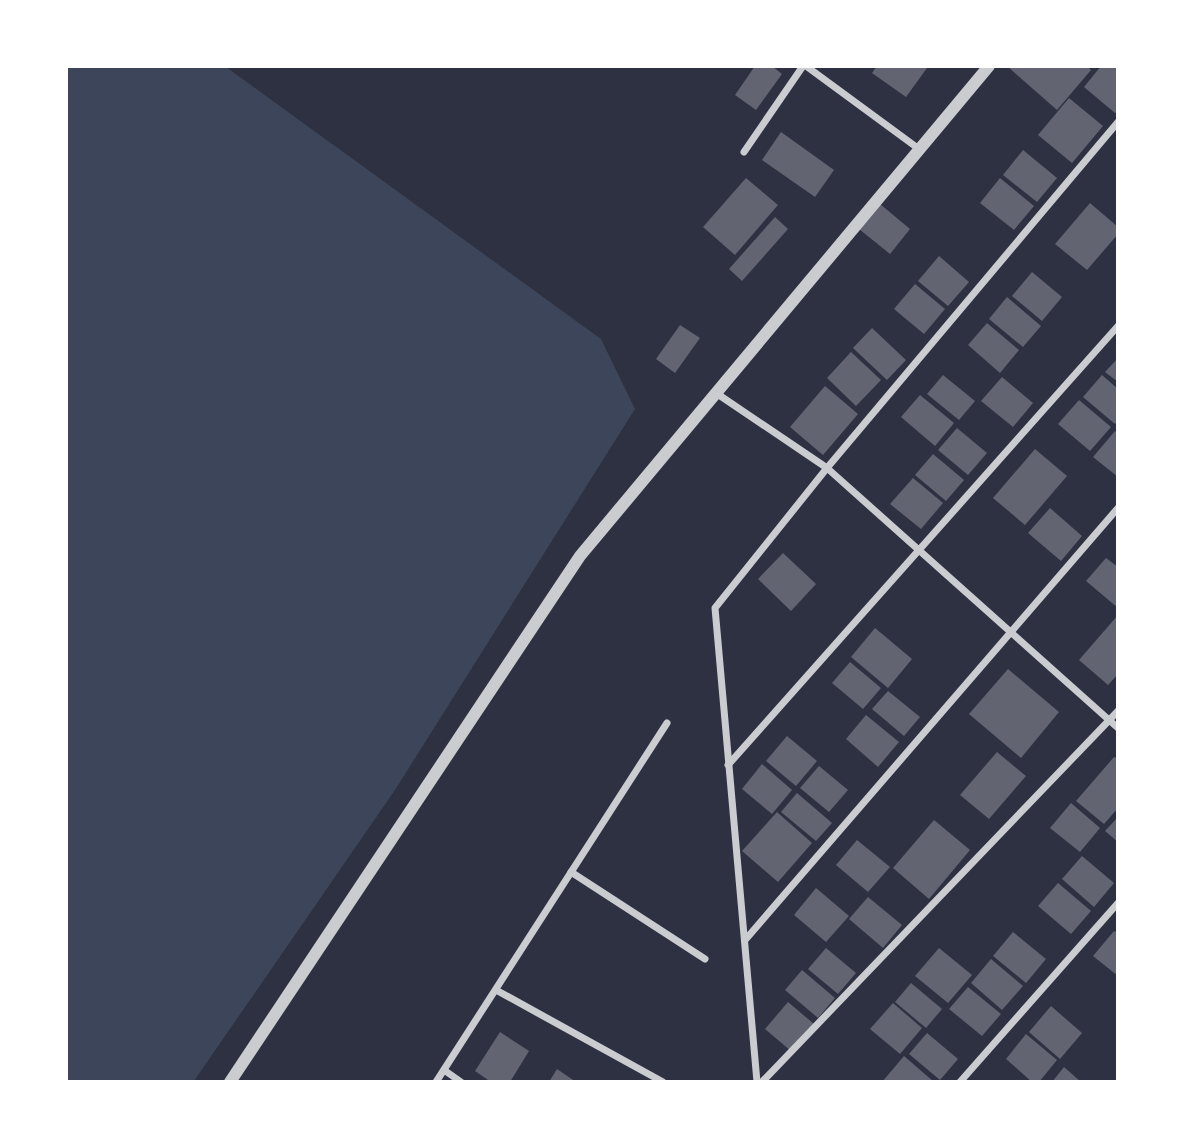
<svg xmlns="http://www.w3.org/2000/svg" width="1184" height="1148" viewBox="0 0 1184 1148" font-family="Arial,sans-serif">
<rect width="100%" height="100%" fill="#2d3142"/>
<polygon fill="#3c4559" points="66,67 226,67 601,339 635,409 395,790 194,1081 67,1081"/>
<g fill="#626471">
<polygon points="755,66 772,66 782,74 756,110 735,95"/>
<polygon points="877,66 926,66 927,68 906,97 872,73"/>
<polygon points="1007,66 1087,66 1091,70 1057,110"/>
<polygon points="1101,66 1118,66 1118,111 1115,113 1084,87"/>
<polygon points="1069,98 1103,126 1072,163 1038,135"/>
<polygon points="781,132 834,170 815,197 762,160"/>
<polygon points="1023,150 1057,178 1037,202 1003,175"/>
<polygon points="746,178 778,205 735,255 703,227"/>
<polygon points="1000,178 1034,206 1014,230 980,203"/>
<polygon points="1090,203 1118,227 1118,234 1087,270 1055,244"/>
<polygon points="880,204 910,229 890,254 859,229"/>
<polygon points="775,217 788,229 742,281 729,269"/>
<polygon points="939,256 969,282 948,306 918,281"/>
<polygon points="1032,272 1062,297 1042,321 1012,296"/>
<polygon points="915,284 945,309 924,334 894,309"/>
<polygon points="1007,297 1041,326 1023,347 989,319"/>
<polygon points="987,323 1019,350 1000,373 968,345"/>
<polygon points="680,325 700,338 675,373 656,359"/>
<polygon points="872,328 906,360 887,380 853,348"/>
<polygon points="851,352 881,380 856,406 827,378"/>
<polygon points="1118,358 1118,382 1105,372"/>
<polygon points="943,375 975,401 959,420 927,394"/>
<polygon points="1102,375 1118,389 1118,420 1115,424 1083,397"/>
<polygon points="1002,377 1033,403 1013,427 981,401"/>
<polygon points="825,386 858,414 823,455 790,427"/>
<polygon points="920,395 954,423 935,446 901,417"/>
<polygon points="1079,400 1111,427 1090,451 1058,424"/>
<polygon points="957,428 987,453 968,475 938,450"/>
<polygon points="1115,431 1118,433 1118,477 1093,457"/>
<polygon points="1035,449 1067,476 1025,525 993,498"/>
<polygon points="933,454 964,480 946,501 915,475"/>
<polygon points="913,478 943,503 921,529 890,504"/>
<polygon points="1050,508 1082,536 1061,561 1028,533"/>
<polygon points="783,553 816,584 791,611 758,579"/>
<polygon points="1106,558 1118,567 1118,608 1086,581"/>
<polygon points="1118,615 1118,674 1108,685 1079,660"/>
<polygon points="875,628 912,659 888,688 851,657"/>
<polygon points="850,662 881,688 863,709 832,683"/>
<polygon points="1008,669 1059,712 1021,758 969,714"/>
<polygon points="888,691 920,717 904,736 872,709"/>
<polygon points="866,715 899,742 878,767 846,739"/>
<polygon points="787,736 817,761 796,786 766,761"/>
<polygon points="997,752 1026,776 989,819 960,795"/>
<polygon points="1114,757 1118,759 1118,808 1104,824 1076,801"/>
<polygon points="762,764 792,790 772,814 742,789"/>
<polygon points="819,766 848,790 829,812 800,788"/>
<polygon points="797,793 832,823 816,841 781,812"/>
<polygon points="1071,803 1100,828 1080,852 1050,828"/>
<polygon points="777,812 812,843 778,882 742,851"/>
<polygon points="1118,817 1118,842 1105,831"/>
<polygon points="934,820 970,850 929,899 893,868"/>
<polygon points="857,840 890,867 868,892 836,865"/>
<polygon points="1082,856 1114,883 1094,907 1062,879"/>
<polygon points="1058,883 1091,911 1071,934 1038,906"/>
<polygon points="816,888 849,916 826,942 794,915"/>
<polygon points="868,897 902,925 883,948 849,919"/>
<polygon points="1114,931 1118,933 1118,976 1093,956"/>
<polygon points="1013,932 1046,959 1026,983 993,956"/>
<polygon points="826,948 856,973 838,994 808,969"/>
<polygon points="939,948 972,975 948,1003 915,976"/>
<polygon points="991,959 1023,986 1002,1010 971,983"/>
<polygon points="802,970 835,998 818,1018 785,990"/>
<polygon points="911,983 942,1009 926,1028 895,1002"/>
<polygon points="968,987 1001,1014 982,1036 949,1009"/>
<polygon points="788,1002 814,1024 791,1051 765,1029"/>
<polygon points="893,1003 922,1028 900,1054 870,1029"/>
<polygon points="1051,1006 1082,1033 1060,1059 1029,1032"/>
<polygon points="500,1032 529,1051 510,1082 491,1082 475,1071"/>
<polygon points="927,1033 958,1059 940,1080 909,1054"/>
<polygon points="1026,1034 1057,1060 1039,1082 1032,1082 1006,1059"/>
<polygon points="904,1056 934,1082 882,1082"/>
<polygon points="1064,1067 1081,1082 1052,1082"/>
<polygon points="557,1069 576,1082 549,1082"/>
</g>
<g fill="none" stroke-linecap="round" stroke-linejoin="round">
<g stroke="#caccd0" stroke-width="7">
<polyline points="806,66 919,149"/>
<polyline points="744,152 803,66"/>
<polyline points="716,393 827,468 1118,728"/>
<polyline points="728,765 1118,326"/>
<polyline points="571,872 705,959"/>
<polyline points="746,939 1118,508"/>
<polyline points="496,990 663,1082"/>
<polyline points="444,1070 461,1082"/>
<polyline points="436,1082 667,723"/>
<polyline points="757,1082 715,608 827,468 1118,122"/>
<polyline points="762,1082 1118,711"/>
<polyline points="960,1082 1118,903"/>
</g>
<polyline stroke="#caccd0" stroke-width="12" points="230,1082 580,556 989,66"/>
</g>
<rect width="1184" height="1148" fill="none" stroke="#ffffff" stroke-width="136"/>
</svg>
